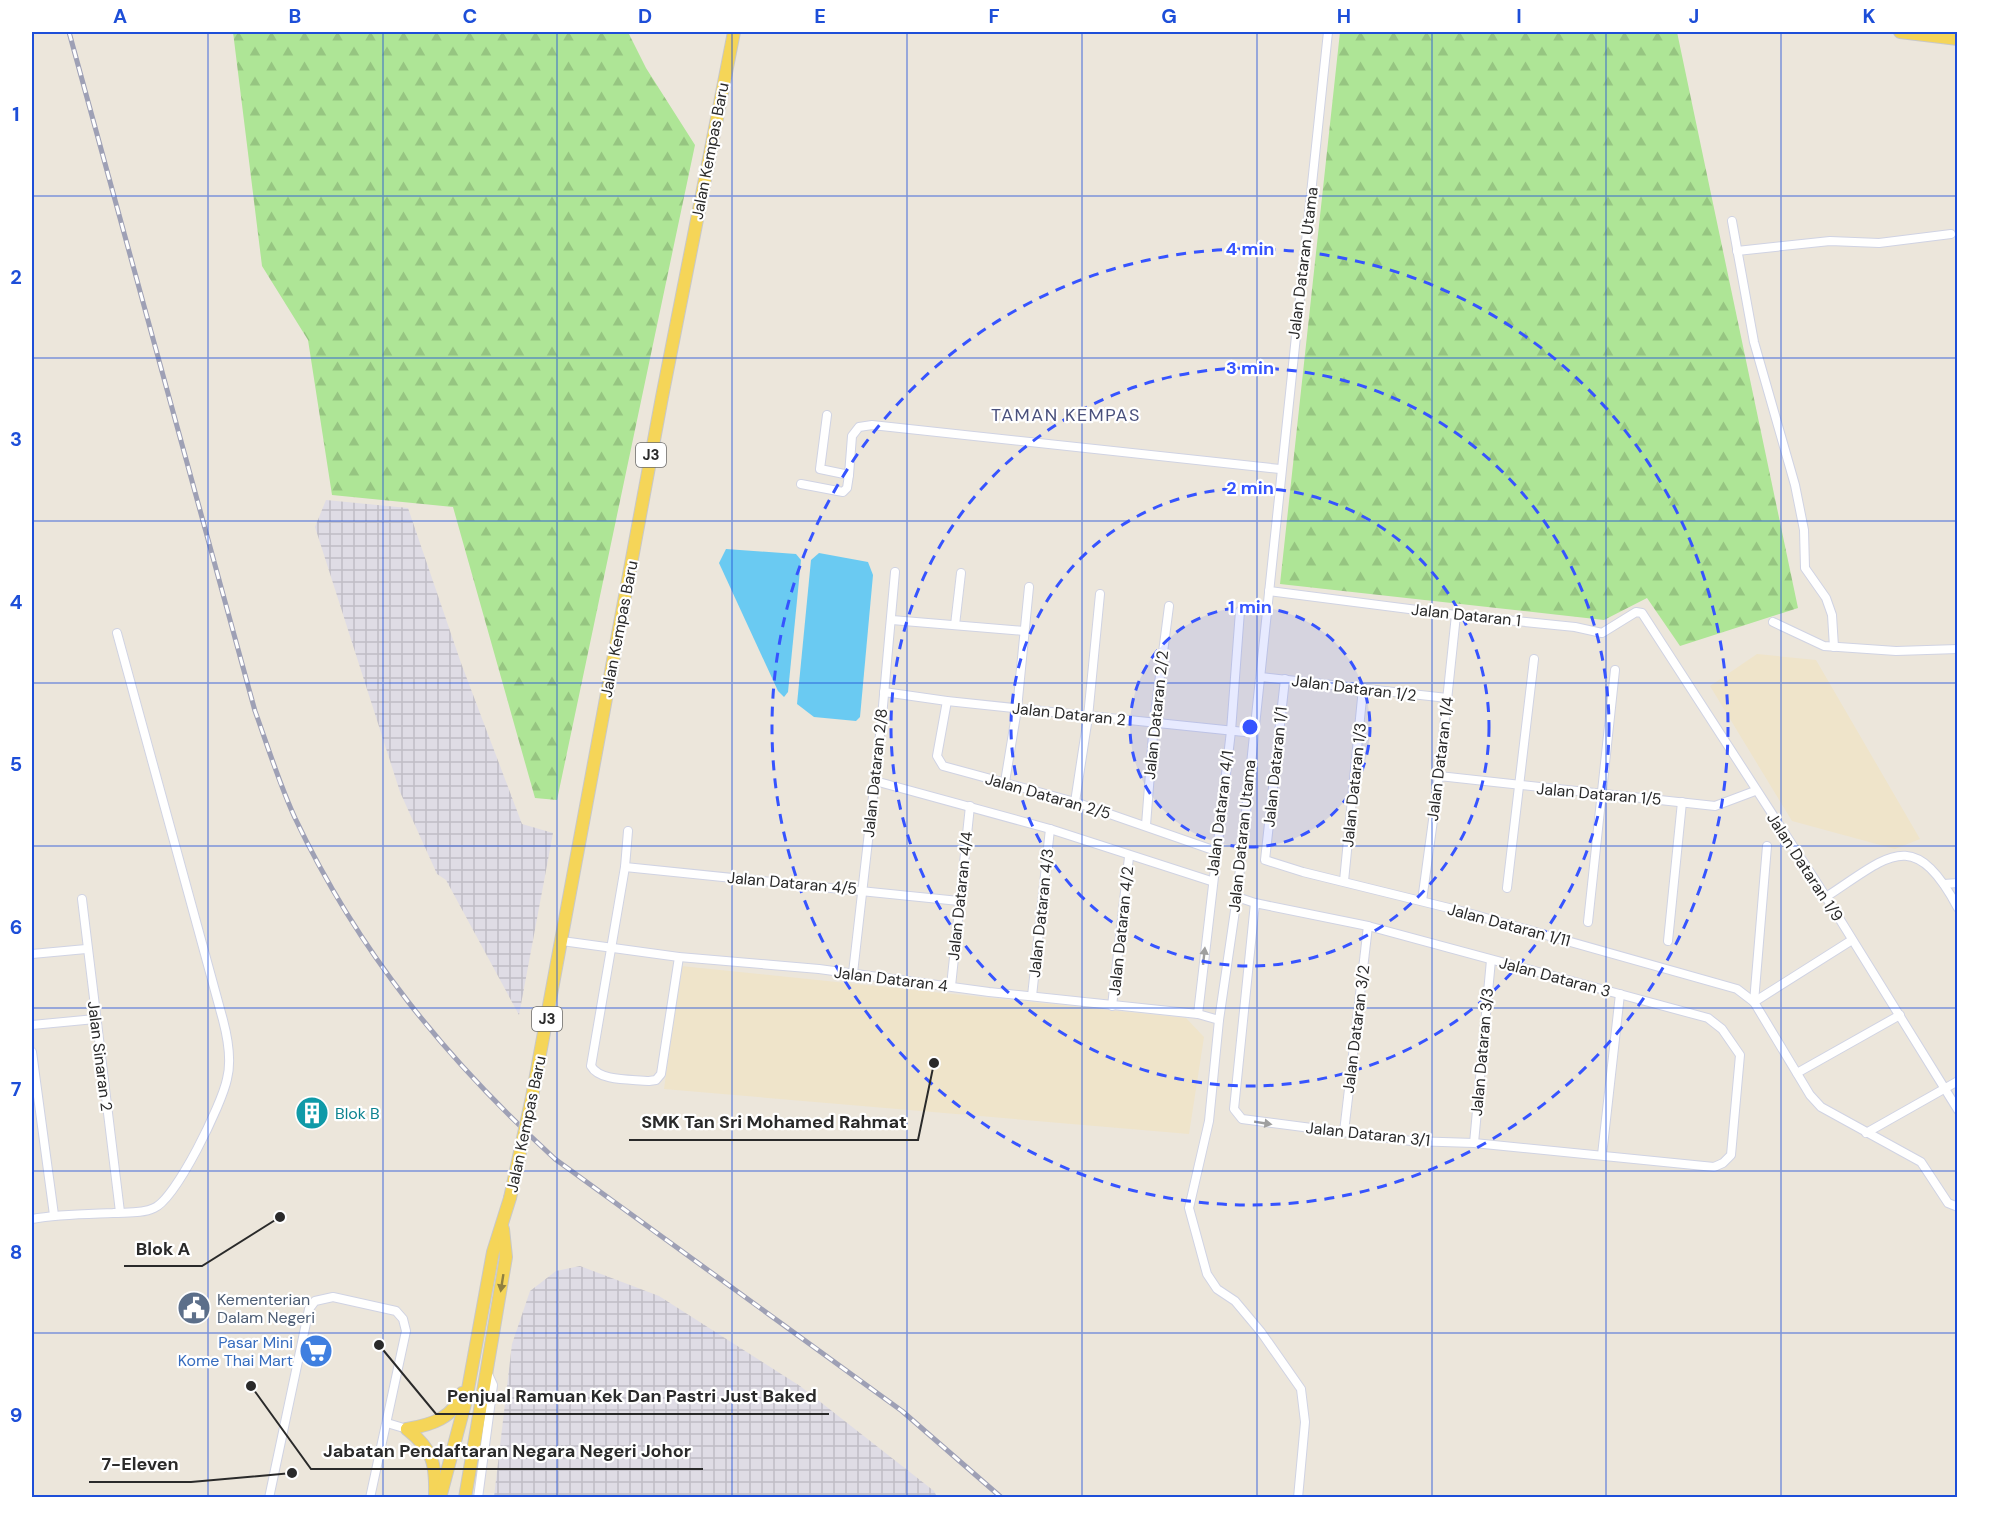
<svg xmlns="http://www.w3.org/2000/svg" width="1989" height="1529" viewBox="0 0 1989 1529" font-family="'DM Sans',sans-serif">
<defs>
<pattern id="industrial-grid" width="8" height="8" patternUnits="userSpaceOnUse" patternTransform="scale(1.5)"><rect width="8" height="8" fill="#dfdce5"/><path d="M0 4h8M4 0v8" fill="none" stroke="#c0bdc5"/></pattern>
<pattern id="forest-firs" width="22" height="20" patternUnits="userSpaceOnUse" patternTransform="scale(1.5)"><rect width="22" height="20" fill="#aee596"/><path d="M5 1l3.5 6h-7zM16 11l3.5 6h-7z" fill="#96c581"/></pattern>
</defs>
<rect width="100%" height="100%" fill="#ece6db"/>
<g fill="url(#industrial-grid)">
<polygon points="326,500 408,508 461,663 522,824 553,833 519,1015 446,880 437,874 400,792 315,527"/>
<polygon points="580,1266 659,1296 800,1386 934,1491 937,1497 494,1497 512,1344 530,1291 556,1271"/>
</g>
<g fill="#efe4ca">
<polygon points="1757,654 1816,660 1920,839 1895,849 1792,821 1710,686"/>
<polygon points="681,966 1186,1018 1204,1037 1189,1134 664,1089"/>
</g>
<g fill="url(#forest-firs)">
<polygon points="233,32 628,32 646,68 695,145 557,800 535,798 453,507 332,495 308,340 262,266"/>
<polygon points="1340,32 1677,32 1798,608 1680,646 1647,598 1604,620 1280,584"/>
</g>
<g fill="#6acaf2">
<polygon points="726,549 796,554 801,560 788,692 784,697 778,691 719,563"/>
<polygon points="819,553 868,562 873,575 860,717 856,721 814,717 797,704 811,560"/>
</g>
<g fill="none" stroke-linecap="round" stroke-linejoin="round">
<defs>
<g id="minor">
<polyline points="1732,221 1754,342 1795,485 1804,530 1805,568 1826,598 1832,615 1834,647"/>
<polyline points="1737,251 1830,241 1879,243 1951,234"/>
<polyline points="827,415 820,469 849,475 852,436 859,427 872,425 1280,469"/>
<polyline points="801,484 843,492 847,488 849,475"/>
<polyline points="1269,591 1456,615 1575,627 1602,633 1636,612 1642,613 1826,897 1958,1110"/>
<polyline points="892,620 1024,631"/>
<polyline points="1773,622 1824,646 1896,651 1958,649"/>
<polyline points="955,625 961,573"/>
<polyline points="1261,677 1447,698"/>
<polyline points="1285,679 1265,860 1303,872 1461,911 1737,989 1754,1002 1810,1095 1821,1107 1921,1162 1948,1203 1958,1207"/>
<polyline points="884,692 947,701 1254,733"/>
<polyline points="947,701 937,756 943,766 1075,802 1216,851"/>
<polyline points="1439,776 1715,806 1755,791"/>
<polyline points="875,781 1050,829 1211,881"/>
<polyline points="1005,782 1017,709 1029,587"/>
<polyline points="1075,802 1088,717 1100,594"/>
<polyline points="1146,825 1154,722 1169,606"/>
<path d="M628,831L625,867L591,1066C600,1082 632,1079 649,1081L656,1080L661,1074L679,957"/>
<polyline points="625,867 959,901"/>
<polyline points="1344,881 1363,688"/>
<polyline points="1944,884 1958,883"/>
<polyline points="1507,888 1534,659"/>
<polyline points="1237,897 1255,903 1368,926 1708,1018 1722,1029 1740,1055 1731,1155 1723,1163 1714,1167 1474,1143 1411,1141 1242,1119 1234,1109 1255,903"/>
<path d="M1826,897C1889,856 1913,825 1958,908"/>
<polyline points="82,899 120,1212"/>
<polyline points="1422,901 1439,776 1456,615"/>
<polyline points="1588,922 1615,670"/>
<polyline points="562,941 679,957 819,969 989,992 1198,1014 1219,1020"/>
<polyline points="1668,941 1682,802"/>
<polyline points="32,954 86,949"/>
<polyline points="853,973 882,717 895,572"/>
<polyline points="951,986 970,806"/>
<polyline points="1032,996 1050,829"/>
<polyline points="1754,1002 1767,846"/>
<polyline points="1754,1002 1852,940"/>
<polyline points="1112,1006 1129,857"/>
<polyline points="1198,1014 1231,731 1240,611"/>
<polyline points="32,1025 95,1019"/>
<polyline points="32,1052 54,1215"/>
<polyline points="1797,1073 1900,1015"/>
<polyline points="1344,1132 1368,926"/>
<polyline points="1866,1133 1958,1081"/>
<polyline points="1474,1143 1491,960"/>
<polyline points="1602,1155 1620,994"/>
<path d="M32,1219C59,1214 86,1214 113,1213C126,1212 142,1214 154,1208C176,1199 222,1104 227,1079C232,1060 228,1039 223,1020L117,633"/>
<polyline points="387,1423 407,1429"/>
<polyline points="269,1498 309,1309 315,1301 333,1297 396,1311 403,1319 406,1331 370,1498"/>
<polyline points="478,1498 493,1385 487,1372"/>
<polyline points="1298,1498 1305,1422 1301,1389 1261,1332 1235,1301 1217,1289 1207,1274 1189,1208 1209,1121 1219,1020 1237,897 1328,32"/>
</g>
<g id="primary">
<polyline points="1900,32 1958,39"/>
<polyline points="532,1097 662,397 734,32"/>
<path d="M407,1429C431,1425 454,1418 462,1393"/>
<path d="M407,1429C434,1451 436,1464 435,1498"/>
<polyline points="440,1498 466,1400 493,1252 510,1198"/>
<polyline points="465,1498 506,1257 503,1229"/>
</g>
</defs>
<use href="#minor" stroke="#d0d3e3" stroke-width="10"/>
<use href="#primary" stroke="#c8c8c8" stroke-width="14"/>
<use href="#minor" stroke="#fff" stroke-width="8"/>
<use href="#primary" stroke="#f5d558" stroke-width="12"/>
<defs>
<path id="rail" d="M69,32L255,711C268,747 279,783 295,818C359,953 446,1059 555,1159L902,1411L1002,1498"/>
</defs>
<use href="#rail" stroke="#9ea0b5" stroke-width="5"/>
<use href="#rail" stroke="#fff" stroke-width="3" stroke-dasharray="9" stroke-linecap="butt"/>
<defs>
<polyline id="primary-bridge" points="510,1198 532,1097"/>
</defs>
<use href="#primary-bridge" stroke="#c8c8c8" stroke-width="14" stroke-linecap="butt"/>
<use href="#primary-bridge" stroke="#f5d558" stroke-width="12"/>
</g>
<defs><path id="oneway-solid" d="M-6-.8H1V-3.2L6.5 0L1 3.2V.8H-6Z" transform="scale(1.5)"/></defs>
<g fill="#9f9f9f">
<use href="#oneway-solid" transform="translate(1204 956) rotate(-84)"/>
<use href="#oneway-solid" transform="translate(1263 1123) rotate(9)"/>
</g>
<use fill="#908041" href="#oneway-solid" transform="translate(502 1283) rotate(99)"/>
<path fill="none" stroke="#1d4ed8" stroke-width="1.5" stroke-opacity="0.55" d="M208,32V1498M383,32V1498M557,32V1498M732,32V1498M907,32V1498M1082,32V1498M1257,32V1498M1432,32V1498M1606,32V1498M1781,32V1498M32,196H1958M32,358H1958M32,521H1958M32,683H1958M32,846H1958M32,1008H1958M32,1171H1958M32,1333H1958"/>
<circle cx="1250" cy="727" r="120" fill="#3654ff" fill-opacity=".12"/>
<g fill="none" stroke="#3654ff" stroke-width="3" stroke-dasharray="10 8">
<circle cx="1250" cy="727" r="120"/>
<circle cx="1250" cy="727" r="239"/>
<circle cx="1250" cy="727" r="359"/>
<circle cx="1250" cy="727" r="478"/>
</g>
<defs>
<symbol id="building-disc" viewBox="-11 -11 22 22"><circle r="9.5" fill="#0f9aa8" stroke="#fff"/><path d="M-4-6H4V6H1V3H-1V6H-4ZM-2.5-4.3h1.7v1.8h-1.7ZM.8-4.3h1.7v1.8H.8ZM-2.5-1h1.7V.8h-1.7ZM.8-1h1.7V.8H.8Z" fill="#fff"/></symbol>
<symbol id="civic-disc" viewBox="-11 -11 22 22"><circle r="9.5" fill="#5c6f8a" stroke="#fff"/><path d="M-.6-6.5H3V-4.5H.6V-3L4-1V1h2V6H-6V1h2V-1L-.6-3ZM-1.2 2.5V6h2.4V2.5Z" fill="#fff"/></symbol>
<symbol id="supermarket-disc" viewBox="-11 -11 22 22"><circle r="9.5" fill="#3f7fe0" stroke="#fff"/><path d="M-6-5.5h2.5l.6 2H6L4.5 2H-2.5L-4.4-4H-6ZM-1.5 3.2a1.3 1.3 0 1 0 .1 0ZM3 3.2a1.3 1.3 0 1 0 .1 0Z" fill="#fff"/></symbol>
</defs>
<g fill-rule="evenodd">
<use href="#building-disc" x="293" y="1094" width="38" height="38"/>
<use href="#civic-disc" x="175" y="1289" width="38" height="38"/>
<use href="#supermarket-disc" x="297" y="1332" width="38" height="38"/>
</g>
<g text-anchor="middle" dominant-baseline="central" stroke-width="4.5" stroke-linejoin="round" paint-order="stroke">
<g fill="#fff" stroke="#6a6a6a" stroke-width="1.5">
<rect x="636" y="443" width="30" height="24" rx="4.5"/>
<rect x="532" y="1007" width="30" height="24" rx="4.5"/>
</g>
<g font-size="15" font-weight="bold" fill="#2a2a2a">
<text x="651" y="455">J3</text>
<text x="547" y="1019">J3</text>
</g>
<g font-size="16" fill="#2a2a2a" stroke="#fff">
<text transform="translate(710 151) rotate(-79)">Jalan Kempas Baru</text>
<text transform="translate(1303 263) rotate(-83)">Jalan Dataran Utama</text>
<text transform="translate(1466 615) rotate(6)">Jalan Dataran 1</text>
<text transform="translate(619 629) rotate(-79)">Jalan Kempas Baru</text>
<text transform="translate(1354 688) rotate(7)">Jalan Dataran 1/2</text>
<text transform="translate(1069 714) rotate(6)">Jalan Dataran 2</text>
<text transform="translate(1156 715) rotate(-84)">Jalan Dataran 2/2</text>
<text transform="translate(1440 759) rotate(-83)">Jalan Dataran 1/4</text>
<text transform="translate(1275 767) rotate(-84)">Jalan Dataran 1/1</text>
<text transform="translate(875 773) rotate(-84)">Jalan Dataran 2/8</text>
<text transform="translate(1354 785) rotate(-84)">Jalan Dataran 1/3</text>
<text transform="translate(1599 794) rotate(5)">Jalan Dataran 1/5</text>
<text transform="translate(1048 796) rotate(16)">Jalan Dataran 2/5</text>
<text transform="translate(1220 813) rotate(-83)">Jalan Dataran 4/1</text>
<text transform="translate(1242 836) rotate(-84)">Jalan Dataran Utama</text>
<text transform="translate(1805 867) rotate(57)">Jalan Dataran 1/9</text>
<text transform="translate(792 883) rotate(5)">Jalan Dataran 4/5</text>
<text transform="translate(960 896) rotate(-84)">Jalan Dataran 4/4</text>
<text transform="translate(1041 913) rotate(-84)">Jalan Dataran 4/3</text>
<text transform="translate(1509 925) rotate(15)">Jalan Dataran 1/11</text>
<text transform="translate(1121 931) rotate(-84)">Jalan Dataran 4/2</text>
<text transform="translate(1555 977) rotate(15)">Jalan Dataran 3</text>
<text transform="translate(891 979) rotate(7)">Jalan Dataran 4</text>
<text transform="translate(1356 1029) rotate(-83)">Jalan Dataran 3/2</text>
<text transform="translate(1482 1052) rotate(-85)">Jalan Dataran 3/3</text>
<text transform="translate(100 1056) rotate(83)">Jalan Sinaran 2</text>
<text transform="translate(526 1124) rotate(-78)">Jalan Kempas Baru</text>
<text transform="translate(1368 1134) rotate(6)">Jalan Dataran 3/1</text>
</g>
<g font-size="16" fill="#0d838f" stroke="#fff" text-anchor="start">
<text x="335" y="1113">Blok B</text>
</g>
<g font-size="16" fill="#4e5e75" stroke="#fff" text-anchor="start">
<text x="217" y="1299">Kementerian<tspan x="217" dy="18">Dalam Negeri</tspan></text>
</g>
<g font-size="16" fill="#366cbe" stroke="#fff" text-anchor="end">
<text x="293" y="1342">Pasar Mini<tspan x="293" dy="18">Kome Thai Mart</tspan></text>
</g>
<g font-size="18" letter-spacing="1.5" fill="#49507c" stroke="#fff">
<text x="1066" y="415">TAMAN KEMPAS</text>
</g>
</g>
<circle cx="1250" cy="727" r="9" fill="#3654ff" stroke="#fff" stroke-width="3"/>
<g font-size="18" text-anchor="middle" font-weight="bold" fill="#3654ff" stroke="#fff" stroke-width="4.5" stroke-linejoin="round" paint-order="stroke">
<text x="1250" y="255">4 min</text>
<text x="1250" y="374">3 min</text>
<text x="1250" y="494">2 min</text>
<text x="1250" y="613">1 min</text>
</g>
<path fill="none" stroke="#2a2a2a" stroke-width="2" d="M934 1063L918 1140H629M280 1217L202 1266H124M379 1345L436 1414H829M251 1386L311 1469H703M292 1473L191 1482H89"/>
<g fill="#2a2a2a" stroke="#fff" stroke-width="2">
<circle cx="934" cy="1063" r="6"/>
<circle cx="280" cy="1217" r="6"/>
<circle cx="379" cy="1345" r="6"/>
<circle cx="251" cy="1386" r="6"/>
<circle cx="292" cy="1473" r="6"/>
</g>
<g font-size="18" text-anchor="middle" font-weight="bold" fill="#2a2a2a" stroke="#fff" stroke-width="4.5" stroke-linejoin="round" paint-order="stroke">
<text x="774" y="1128">SMK Tan Sri Mohamed Rahmat</text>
<text x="163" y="1255">Blok A</text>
<text x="632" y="1402">Penjual Ramuan Kek Dan Pastri Just Baked</text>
<text x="507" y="1457">Jabatan Pendaftaran Negara Negeri Johor</text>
<text x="140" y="1470">7-Eleven</text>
</g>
<rect width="1989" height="1529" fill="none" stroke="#ffffff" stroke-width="66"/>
<rect x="33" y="33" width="1923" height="1463" fill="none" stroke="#1d4ed8" stroke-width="2"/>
<g font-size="20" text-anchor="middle" font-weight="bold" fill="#1d4ed8">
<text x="120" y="23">A</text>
<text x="295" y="23">B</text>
<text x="470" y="23">C</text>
<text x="645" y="23">D</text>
<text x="820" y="23">E</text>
<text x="994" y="23">F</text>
<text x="1169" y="23">G</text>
<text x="1344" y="23">H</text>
<text x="1519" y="23">I</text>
<text x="1694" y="23">J</text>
<text x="1869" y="23">K</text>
<text x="16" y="121">1</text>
<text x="16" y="284">2</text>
<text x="16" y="446">3</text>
<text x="16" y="609">4</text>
<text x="16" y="771">5</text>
<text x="16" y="934">6</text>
<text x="16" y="1096">7</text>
<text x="16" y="1259">8</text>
<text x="16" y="1422">9</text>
</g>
</svg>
